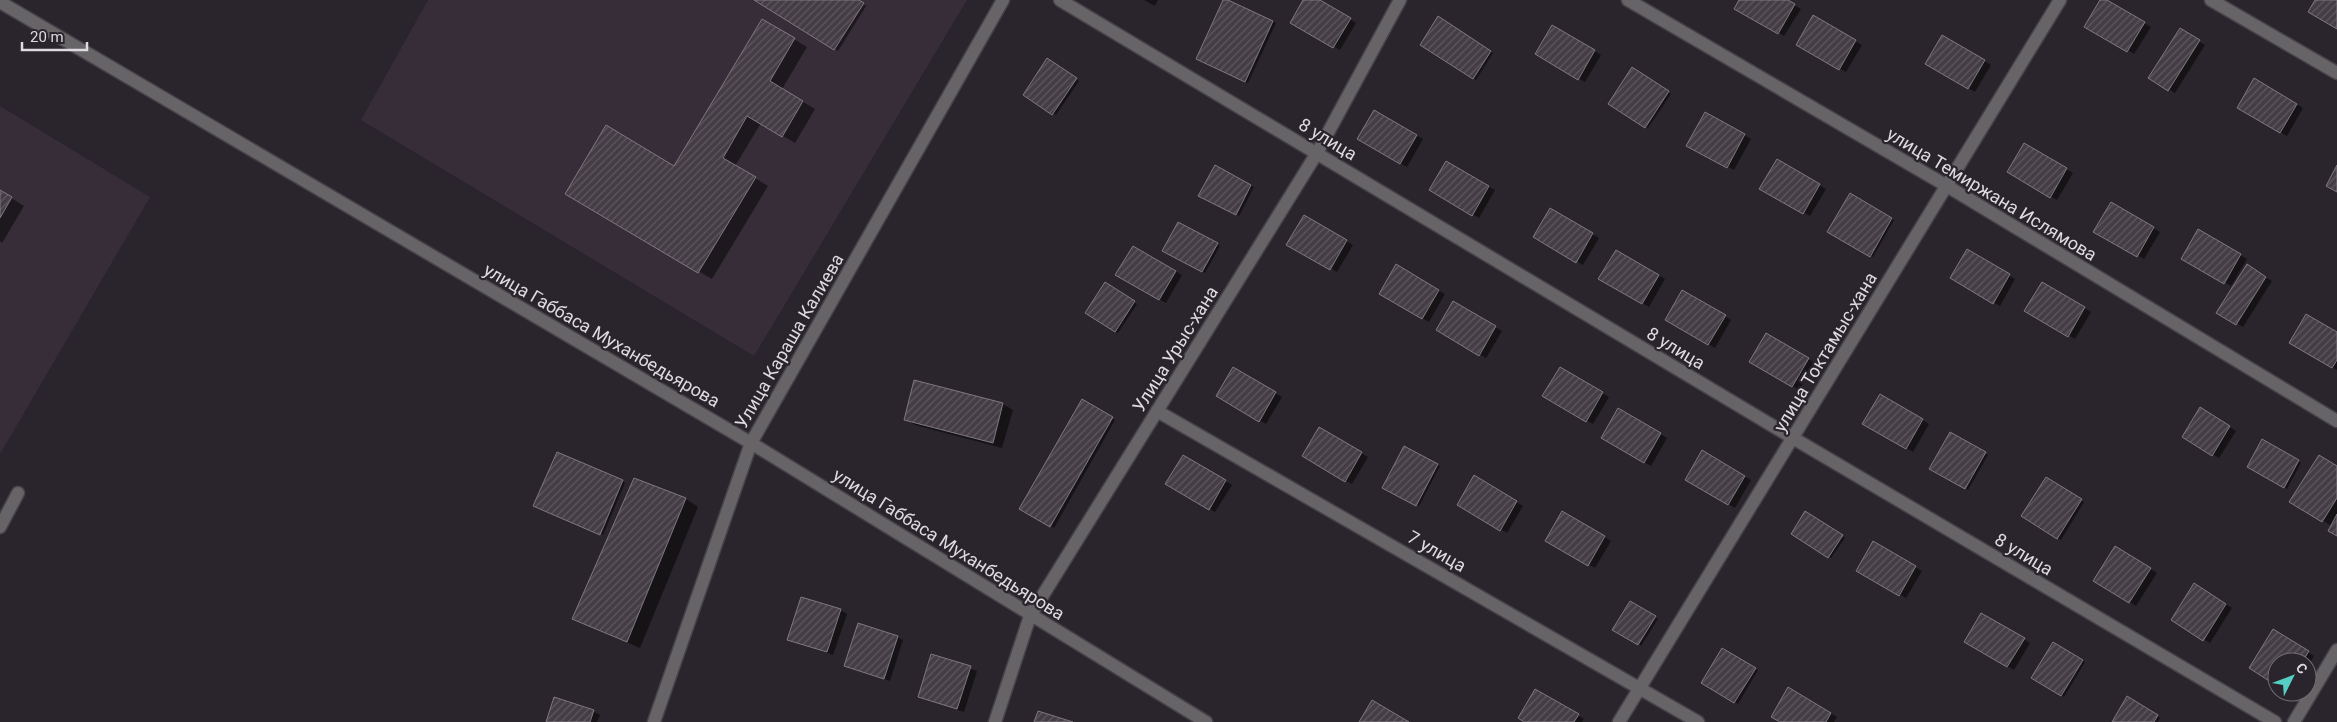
<svg xmlns="http://www.w3.org/2000/svg" width="2337" height="722" viewBox="0 0 2337 722" font-family="Roboto,sans-serif">
<defs>
<pattern id="building-hatch" width="6" height="6" patternUnits="userSpaceOnUse" patternTransform="scale(1.25)"><rect width="6" height="6" fill="#443d45"/><path d="M-1 1l2-2M0 6l6-6M5 7l2-2" fill="none" stroke="#5f585f"/></pattern>
</defs>
<rect width="100%" height="100%" fill="#2a242c"/>
<g fill="#362d38">
<polygon points="428,0 967,0 754,356 361,120"/>
<polygon points="0,106 150,197 0,454"/>
</g>
<g fill="#0007">
<polygon points="757,0 857,0 866,6 838,51"/>
<polygon points="1144,0 1158,0 1155,6"/>
<polygon points="1225,0 1276,23 1248,83 1200,60"/>
<polygon points="1305,0 1317,0 1356,23 1340,50 1292,22"/>
<polygon points="1741,0 1785,0 1801,9 1784,36 1736,8"/>
<polygon points="2101,0 2151,27 2134,54 2086,26"/>
<polygon points="1814,17 1862,45 1846,72 1798,44"/>
<polygon points="1439,18 1493,53 1476,80 1422,44"/>
<polygon points="762,20 807,47 782,89 815,109 795,143 761,123 735,166 768,186 712,279 567,193 675,167"/>
<polygon points="1552,26 1601,55 1585,82 1537,54"/>
<polygon points="2180,29 2205,45 2175,93 2150,78"/>
<polygon points="1943,36 1991,65 1975,92 1927,64"/>
<polygon points="1048,60 1079,81 1056,115 1024,94"/>
<polygon points="1632,68 1671,94 1648,128 1609,103"/>
<polygon points="2254,80 2303,108 2287,136 2238,107"/>
<polygon points="1374,111 1423,139 1407,167 1358,139"/>
<polygon points="1705,113 1751,139 1734,170 1688,145"/>
<polygon points="2024,145 2073,173 2057,200 2008,172"/>
<polygon points="1777,161 1826,189 1810,216 1761,188"/>
<polygon points="1447,162 1495,190 1479,218 1431,190"/>
<polygon points="1215,167 1254,187 1239,216 1200,195"/>
<polygon points="0,191 24,206 2,243 0,241"/>
<polygon points="1850,195 1894,220 1873,257 1829,232"/>
<polygon points="2111,204 2160,232 2144,259 2095,231"/>
<polygon points="1551,210 1599,238 1583,265 1535,237"/>
<polygon points="1304,216 1353,245 1337,272 1288,244"/>
<polygon points="1179,223 1220,246 1205,273 1164,250"/>
<polygon points="2199,231 2247,259 2231,286 2183,258"/>
<polygon points="1133,247 1182,275 1166,303 1117,275"/>
<polygon points="1616,251 1665,279 1649,307 1600,278"/>
<polygon points="1967,251 2015,279 2000,306 1951,278"/>
<polygon points="1397,266 1445,294 1429,322 1381,293"/>
<polygon points="2253,270 2272,281 2243,327 2218,312"/>
<polygon points="2042,283 2091,312 2075,339 2026,311"/>
<polygon points="1106,284 1137,304 1118,333 1087,313"/>
<polygon points="1682,292 1731,320 1715,348 1667,319"/>
<polygon points="1453,303 1502,331 1486,358 1437,330"/>
<polygon points="2337,333 2337,370 2290,343"/>
<polygon points="1767,334 1815,363 1799,390 1751,362"/>
<polygon points="1560,368 1609,397 1593,424 1544,396"/>
<polygon points="1233,369 1282,397 1266,424 1217,396"/>
<polygon points="915,381 1003,404 1013,410 1002,448 915,425 905,419"/>
<polygon points="1880,396 1929,424 1913,452 1864,423"/>
<polygon points="1082,401 1115,420 1054,528 1020,508"/>
<polygon points="2201,409 2236,431 2219,458 2184,436"/>
<polygon points="1618,410 1667,438 1651,466 1602,438"/>
<polygon points="1319,429 1368,457 1352,484 1303,456"/>
<polygon points="1950,434 1988,455 1968,490 1931,468"/>
<polygon points="2263,441 2301,463 2287,489 2249,467"/>
<polygon points="1405,448 1440,466 1419,506 1384,488"/>
<polygon points="1702,452 1751,480 1735,508 1686,480"/>
<polygon points="1183,457 1232,485 1215,512 1167,484"/>
<polygon points="2337,467 2337,535 2332,526 2291,502"/>
<polygon points="1475,477 1523,506 1507,533 1459,505"/>
<polygon points="2046,478 2084,502 2061,540 2023,516"/>
<polygon points="635,479 686,499 698,507 640,648 573,618"/>
<polygon points="623,481 625,483 603,535 538,507"/>
<polygon points="1563,513 1611,541 1595,568 1547,540"/>
<polygon points="1806,513 1845,538 1831,558 1792,533"/>
<polygon points="1874,543 1922,571 1906,598 1858,570"/>
<polygon points="2115,547 2157,573 2136,606 2095,580"/>
<polygon points="2194,585 2232,608 2210,643 2172,620"/>
<polygon points="1630,602 1658,619 1641,646 1614,629"/>
<polygon points="840,610 847,614 833,655 789,639"/>
<polygon points="1982,615 2030,643 2014,670 1966,642"/>
<polygon points="2274,630 2314,656 2307,667 2307,662 2277,662 2277,685"/>
<polygon points="897,637 903,640 890,681 846,665"/>
<polygon points="2054,643 2085,662 2064,697 2033,678"/>
<polygon points="1723,649 1758,670 1738,704 1703,683"/>
<polygon points="932,655 977,671 964,712 919,696"/>
<polygon points="1789,689 1837,717 1834,722 1782,722"/>
<polygon points="1536,690 1584,719 1582,722 1527,722"/>
<polygon points="2128,698 2160,718 2157,722 2113,722"/>
<polygon points="593,711 600,715 597,722 548,722"/>
</g>
<g fill="url(#building-hatch)" stroke="#7f7881">
<polygon points="754,0 859,0 864,3 834,50"/>
<polygon points="1223,0 1228,0 1273,21 1245,82 1196,59"/>
<polygon points="1303,0 1320,0 1351,18 1333,48 1290,23"/>
<polygon points="1739,0 1788,0 1795,4 1778,34 1734,9"/>
<polygon points="2100,0 2107,0 2145,22 2127,52 2084,27"/>
<polygon points="2315,0 2337,0 2337,29 2308,12"/>
<polygon points="1813,15 1856,40 1839,70 1796,45"/>
<polygon points="1438,16 1491,51 1473,79 1420,45"/>
<polygon points="762,19 795,38 770,81 803,101 782,137 747,116 723,158 756,177 698,273 565,194 606,125 674,166"/>
<polygon points="1552,25 1595,50 1578,80 1535,54"/>
<polygon points="2180,28 2200,40 2168,91 2148,78"/>
<polygon points="1942,35 1985,60 1968,89 1925,64"/>
<polygon points="1047,58 1077,78 1052,115 1023,95"/>
<polygon points="1632,67 1669,91 1645,128 1608,104"/>
<polygon points="2254,78 2297,104 2280,133 2237,108"/>
<polygon points="1374,110 1417,135 1400,164 1357,139"/>
<polygon points="1705,112 1745,134 1727,168 1686,146"/>
<polygon points="2024,143 2067,168 2050,198 2007,172"/>
<polygon points="1777,159 1820,184 1803,214 1759,189"/>
<polygon points="1446,161 1489,186 1472,216 1429,190"/>
<polygon points="1215,165 1251,185 1236,215 1198,196"/>
<polygon points="2337,165 2337,192 2326,186"/>
<polygon points="0,190 12,197 0,218"/>
<polygon points="1850,193 1892,218 1870,257 1827,232"/>
<polygon points="2111,202 2154,227 2137,257 2093,232"/>
<polygon points="1550,208 1593,233 1576,263 1533,237"/>
<polygon points="1304,215 1347,240 1330,270 1286,245"/>
<polygon points="1178,222 1218,243 1202,272 1162,251"/>
<polygon points="2198,229 2241,254 2224,284 2181,259"/>
<polygon points="1133,246 1176,271 1159,300 1115,275"/>
<polygon points="1967,249 2010,274 1993,304 1950,278"/>
<polygon points="1616,250 1659,275 1642,304 1598,279"/>
<polygon points="1396,264 1439,290 1422,319 1379,294"/>
<polygon points="2247,264 2266,277 2236,325 2216,313"/>
<polygon points="1105,282 1135,301 1115,332 1085,313"/>
<polygon points="2042,282 2085,307 2068,337 2024,311"/>
<polygon points="1682,290 1726,315 1708,345 1665,320"/>
<polygon points="1453,301 1496,326 1479,356 1436,330"/>
<polygon points="2306,314 2337,332 2337,360 2332,368 2289,343"/>
<polygon points="1766,333 1809,358 1792,387 1749,362"/>
<polygon points="1233,367 1276,392 1259,422 1216,396"/>
<polygon points="1560,367 1603,392 1586,422 1542,396"/>
<polygon points="914,380 1003,403 993,443 904,420"/>
<polygon points="1880,394 1923,419 1906,449 1862,424"/>
<polygon points="1082,399 1113,417 1050,527 1019,509"/>
<polygon points="2200,407 2230,426 2212,456 2182,437"/>
<polygon points="1618,408 1661,433 1644,463 1601,438"/>
<polygon points="1319,427 1362,452 1345,482 1302,456"/>
<polygon points="1950,432 1986,452 1965,489 1929,469"/>
<polygon points="2262,439 2299,460 2284,488 2247,467"/>
<polygon points="1404,446 1438,464 1416,506 1382,488"/>
<polygon points="1702,450 1745,476 1728,505 1685,480"/>
<polygon points="557,452 623,480 600,535 533,506"/>
<polygon points="1183,455 1226,480 1209,510 1165,484"/>
<polygon points="2319,455 2337,466 2337,498 2322,522 2289,502"/>
<polygon points="1474,475 1517,501 1500,531 1457,505"/>
<polygon points="2046,477 2082,499 2057,539 2021,516"/>
<polygon points="634,478 686,498 627,642 572,619"/>
<polygon points="1562,511 1605,536 1588,566 1545,541"/>
<polygon points="1805,511 1843,535 1828,558 1791,534"/>
<polygon points="2337,514 2337,536 2328,531"/>
<polygon points="1873,541 1916,566 1899,596 1856,571"/>
<polygon points="2115,546 2151,568 2129,603 2093,581"/>
<polygon points="2194,583 2226,604 2203,641 2171,620"/>
<polygon points="801,597 841,609 827,652 787,640"/>
<polygon points="1630,601 1656,616 1638,645 1612,630"/>
<polygon points="1981,613 2025,638 2007,667 1964,642"/>
<polygon points="858,623 898,636 884,679 844,666"/>
<polygon points="2273,629 2309,651 2302,662 2277,662 2277,686 2249,668"/>
<polygon points="2053,642 2083,660 2061,696 2031,678"/>
<polygon points="1722,648 1756,668 1734,703 1701,683"/>
<polygon points="931,654 971,666 957,709 918,697"/>
<polygon points="1788,687 1831,713 1826,722 1780,722 1771,717"/>
<polygon points="1535,689 1579,714 1574,722 1524,722 1518,718"/>
<polygon points="2127,696 2158,715 2154,722 2112,722"/>
<polygon points="554,697 594,710 590,722 546,722"/>
<polygon points="1372,700 1409,722 1359,722"/>
<polygon points="1038,711 1073,722 1034,722"/>
</g>
<g fill="none" stroke-linecap="round" stroke-linejoin="round">
<defs>
<g id="minor">
<polyline points="1060,0 1793,438 2275,722"/>
<polyline points="1628,0 1947,186 2337,421"/>
<polyline points="2211,0 2337,73"/>
<polyline points="0,2 751,443 1206,722"/>
<polyline points="1157,411 1698,722"/>
<polyline points="0,527 18,493"/>
<polyline points="654,722 751,443 1003,0"/>
<polyline points="995,722 1030,616 1317,153 1400,0"/>
<polyline points="1619,722 2060,0"/>
<polyline points="2294,722 2337,650"/>
</g>
</defs>
<use href="#minor" stroke="#474149" stroke-width="15"/>
<use href="#minor" stroke="#676468" stroke-width="12"/>
</g>
<g text-anchor="middle" dominant-baseline="central" stroke-width="4.5" stroke-linejoin="round" paint-order="stroke">
<g font-size="18" fill="#dfdadf" stroke="#2a242c">
<text transform="translate(1328 139) rotate(31)">8 улица</text>
<text transform="translate(1992 194) rotate(31)">улица Темиржана Ислямова</text>
<text transform="translate(602 335) rotate(30)">улица Габбаса Муханбедьярова</text>
<text transform="translate(789 341) rotate(-60)">Улица Караша Калиева</text>
<text transform="translate(1676 348) rotate(31)">8 улица</text>
<text transform="translate(1175 349) rotate(-58)">Улица Урыс-хана</text>
<text transform="translate(1825 352) rotate(-59)">улица Токтамыс-хана</text>
<text transform="translate(949 544) rotate(32)">улица Габбаса Муханбедьярова</text>
<text transform="translate(1437 551) rotate(30)">7 улица</text>
<text transform="translate(2024 554) rotate(31)">8 улица</text>
</g>
</g>
<g transform="translate(2292 677) rotate(48)"><circle r="24" fill="#2a242c" stroke="#726d74"/>
<path d="M0-4L9 19L0 12L-9 19Z" fill="#55cec4"/>
<text y="-8" font-size="14" font-weight="bold" text-anchor="middle" fill="#dfdadf">С</text>
</g>
<path d="M22 42v8h65v-8" fill="none" stroke="#dfdadf" stroke-width="2.5"/>
<text x="30" y="42" font-size="15" fill="#dfdadf" stroke="#2a242c" stroke-width="4" paint-order="stroke">20 m</text>
</svg>
